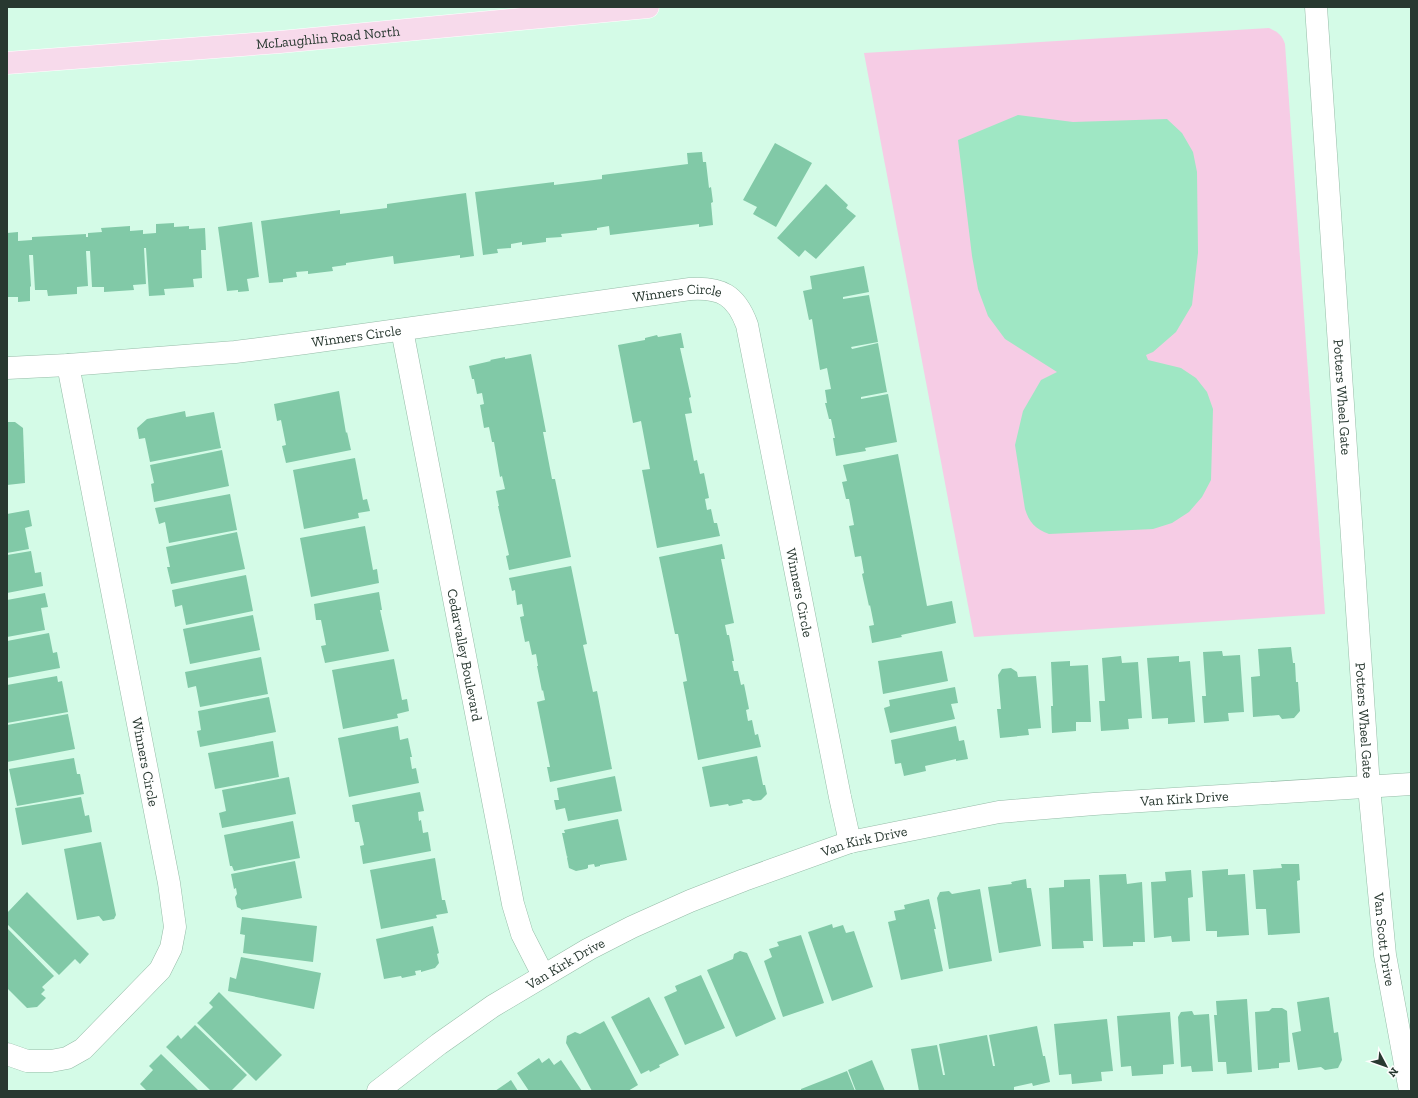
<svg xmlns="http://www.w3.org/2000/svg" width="1418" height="1098" viewBox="0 0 1418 1098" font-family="'Zilla Slab',serif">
<rect width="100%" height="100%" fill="#d4fbe7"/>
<path fill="#f6cce5" d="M1269,28C1278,32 1282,35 1285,44L1325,614L974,637L864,53Z"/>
<path fill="#9fe7c4" d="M1018,115L1073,122L1167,119L1182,133L1193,152L1197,172L1198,253L1192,305L1176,332L1153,352L1146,355L1148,360L1181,368L1196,378L1207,392L1213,409L1211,480L1202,497L1189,512L1172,523L1153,529L1049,534C1035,529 1029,522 1025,509L1015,445L1023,411L1041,380L1057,372L1005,339L988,316L978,289L972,256L958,140Z"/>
<g fill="#81c9a7">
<polygon points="775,143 812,163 776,227 753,214 757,207 743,200"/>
<polygon points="702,152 703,162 706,162 709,188 711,187 713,202 711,203 713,225 699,227 699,224 610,235 609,226 597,228 597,230 561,234 562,237 546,238 546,242 522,245 522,242 511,244 511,248 497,249 498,253 483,255 475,192 554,182 554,185 602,179 602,175 688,164 687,153"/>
<polygon points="826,184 848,205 846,208 856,216 816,259 805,250 799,257 777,238"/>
<polygon points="466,193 474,256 460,258 460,255 394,264 393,256 346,263 346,265 332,267 333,271 308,274 308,271 296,272 297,277 283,279 283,282 269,283 261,221 340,210 340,214 387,208 387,204"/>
<polygon points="252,222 259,277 247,279 249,291 238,292 238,290 227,291 218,227"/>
<polygon points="174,223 174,227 189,226 189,229 205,228 206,250 201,250 202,278 193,279 194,287 164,289 165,295 149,296 146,248 144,248 146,284 133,285 134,290 104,292 104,287 92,287 90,251 86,251 88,286 77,287 77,294 48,296 47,290 35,290 33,255 29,255 31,286 30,287 30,301 18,302 18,297 7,297 7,233 18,232 18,241 32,240 32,237 86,234 86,237 88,237 88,233 102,232 101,228 130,226 130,231 143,230 143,234 156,233 156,224"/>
<polygon points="864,266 869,292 843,297 843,299 869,295 878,342 851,347 852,349 878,343 887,392 861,397 861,399 888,394 897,442 865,448 866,451 836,456 833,438 835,438 831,419 829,419 825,403 827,403 825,390 831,389 827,368 820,370 812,319 809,320 803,291 812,289 810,276"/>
<polygon points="681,333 684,348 680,348 691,397 689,398 692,413 685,414 694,461 697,460 700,474 704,473 709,498 705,499 707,510 711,509 714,523 717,523 720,536 657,548 642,470 650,469 641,421 633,423 618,345 645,340 645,338 657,335 658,337"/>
<polygon points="531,354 546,432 543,432 552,479 555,479 571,557 509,570 506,556 509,555 498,506 499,506 496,491 505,489 502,476 500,477 494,442 492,442 489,427 484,428 480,405 484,404 482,393 477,394 474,379 472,379 469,366 491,361 490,360 505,357 505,359"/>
<polygon points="339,391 346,433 347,432 351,450 286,463 282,446 286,445 281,420 277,421 274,404"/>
<polygon points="185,411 186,417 214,412 221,448 150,462 145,438 139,439 137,428 147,419"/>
<polygon points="7,422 15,422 23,428 25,483 7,485"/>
<polygon points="222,450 229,486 154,502 151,484 154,483 150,465"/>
<polygon points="898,454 927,606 952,601 956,623 901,635 902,637 872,643 869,626 874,625 870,605 869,606 862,574 864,573 861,556 855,557 849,526 854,525 849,499 846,499 842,482 847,481 843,465"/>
<polygon points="355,458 363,500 367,499 370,511 358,513 359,518 304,529 293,470"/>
<polygon points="230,494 237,530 169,543 165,522 159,524 155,508"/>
<polygon points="29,510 32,526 25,528 29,549 7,553 7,514"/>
<polygon points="365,526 373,570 377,569 379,583 311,597 300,538"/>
<polygon points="237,532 245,569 171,584 167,567 170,567 166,547"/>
<polygon points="722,544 725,559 721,559 734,623 725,625 727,635 729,635 734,661 732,661 734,671 738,671 741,685 744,684 749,709 746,710 748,721 752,720 755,735 758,734 761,747 698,760 683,682 687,681 678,634 675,634 659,557"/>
<polygon points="31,551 35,573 41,572 43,586 7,593 7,555"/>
<polygon points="571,566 587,644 583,645 593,692 597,691 612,769 550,782 547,767 550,767 537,702 545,700 543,690 542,691 537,666 538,666 536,654 532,655 529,641 525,642 520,617 524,616 522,604 517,605 515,590 512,591 509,578"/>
<polygon points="246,575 253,611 186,625 182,605 175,607 172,590"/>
<polygon points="379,592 382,610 380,610 389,651 325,663 321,646 326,645 321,620 316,620 314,604"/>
<polygon points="45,593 48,607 41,608 45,630 7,637 7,600"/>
<polygon points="253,615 260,650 190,664 183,629"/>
<polygon points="49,633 53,653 57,652 60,668 7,678 7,641"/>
<polygon points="1291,647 1293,663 1295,663 1296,682 1298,682 1300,711 1294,718 1282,719 1279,715 1253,717 1251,677 1260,676 1258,649"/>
<polygon points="942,651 948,681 883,694 878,661"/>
<polygon points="1222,651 1223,656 1240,655 1244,712 1228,713 1229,721 1204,723 1202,696 1206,696 1203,652"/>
<polygon points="1121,656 1122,663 1138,662 1142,718 1128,719 1129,729 1101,731 1099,701 1105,701 1102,658"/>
<polygon points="1179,656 1179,662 1190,661 1195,722 1168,724 1168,718 1152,719 1147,658"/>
<polygon points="261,657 268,694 200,707 196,686 188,688 185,672"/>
<polygon points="394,659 402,700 407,699 409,711 397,714 398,718 343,729 332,670"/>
<polygon points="1070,661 1070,666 1088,665 1091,722 1076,722 1076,731 1052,733 1051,706 1053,706 1051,662"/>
<polygon points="1011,668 1017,672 1018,677 1036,676 1041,728 1028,729 1029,735 1000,738 997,709 1001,709 998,675 1002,669"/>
<polygon points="57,676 58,682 62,681 68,712 7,723 7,685"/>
<polygon points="955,687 958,703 951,704 955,719 890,733 884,708 890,706 889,700"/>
<polygon points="269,697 276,732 200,747 197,731 201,730 198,711"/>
<polygon points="68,714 75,749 7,762 7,725"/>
<polygon points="398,726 400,740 408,738 412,757 410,757 412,769 416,768 419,783 349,797 338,738"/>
<polygon points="956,726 959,741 964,740 968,759 956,761 956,759 925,766 926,771 904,776 901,763 895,764 891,740"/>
<polygon points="273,741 279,777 215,789 208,753"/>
<polygon points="757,756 763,785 765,785 767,794 761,800 753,801 749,799 742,800 743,803 729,806 728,804 710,807 702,767"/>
<polygon points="74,758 77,774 80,774 84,794 17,806 9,769"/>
<polygon points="615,776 622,811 568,821 565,808 556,810 554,800 559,800 557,788"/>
<polygon points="289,777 296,814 222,828 219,813 226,811 222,790"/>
<polygon points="420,792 424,811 418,812 419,821 421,820 423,833 428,832 431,851 363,864 360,846 364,845 359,822 355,822 352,805"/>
<polygon points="81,797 85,816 89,815 92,832 22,845 15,808"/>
<polygon points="618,819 627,860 600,865 600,866 595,867 594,864 588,865 588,868 586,869 576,871 569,868 567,858 568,856 567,857 562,833 565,833 564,830"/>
<polygon points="293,821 300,858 234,871 232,866 230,866 224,835"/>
<polygon points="101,842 116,915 114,919 103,921 99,916 77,920 64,849"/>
<polygon points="435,858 442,900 445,900 448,913 436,915 437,918 381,929 370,870"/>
<polygon points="295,861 302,898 241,910 241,909 237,907 235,897 237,894 236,888 234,889 231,874"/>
<polygon points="1281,864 1299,864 1300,880 1297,881 1300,933 1268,935 1266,909 1256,909 1253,870 1282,868"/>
<polygon points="1228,869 1228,875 1245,874 1249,935 1217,937 1217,931 1206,931 1202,871"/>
<polygon points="1191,870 1193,897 1188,898 1190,941 1172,942 1171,936 1154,938 1151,882 1166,881 1165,872"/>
<polygon points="1126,874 1127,884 1142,882 1145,942 1133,942 1133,946 1103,947 1099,875"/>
<polygon points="1026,879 1027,888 1031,888 1041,946 999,953 988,887 1012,884 1011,882"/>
<polygon points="1090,879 1093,941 1083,941 1084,948 1052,949 1049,888 1064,887 1064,880"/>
<polygon points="980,889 992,961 949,969 937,898 940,892 949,891 952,894"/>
<polygon points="27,892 89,954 80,964 75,959 59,975 7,924 7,913"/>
<polygon points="929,899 936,929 934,929 943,971 901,980 888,922 896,920 894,911 905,909 904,905"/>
<polygon points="242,917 317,926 313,962 243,953 245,935 240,934"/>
<polygon points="832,924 833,928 843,925 846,933 854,931 873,987 832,1001 808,932"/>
<polygon points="433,926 439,953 437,954 439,963 435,968 421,972 421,970 415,971 416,975 402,978 401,976 384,979 376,939"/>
<polygon points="7,928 54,976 42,987 45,990 41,994 46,998 37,1007 27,1008 7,988"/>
<polygon points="801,935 824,1003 783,1017 764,961 772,957 769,949 779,946 777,942"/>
<polygon points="740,951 747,953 776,1019 736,1037 707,970 733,959 734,954"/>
<polygon points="241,957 321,973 314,1009 228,991 230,977 236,979"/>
<polygon points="701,975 725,1028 685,1045 664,997 677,991 675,986"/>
<polygon points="219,992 282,1055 256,1081 197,1023 213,1007 209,1003"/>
<polygon points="649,997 679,1055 659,1065 660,1067 650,1072 649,1070 641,1074 611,1017"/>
<polygon points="1329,997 1334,1033 1338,1032 1342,1060 1338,1068 1325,1070 1321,1067 1298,1070 1292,1033 1301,1031 1297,1002"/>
<polygon points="1247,999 1252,1072 1227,1074 1226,1062 1218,1062 1214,1015 1217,1015 1216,1001"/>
<polygon points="1272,1008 1282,1008 1287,1011 1290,1062 1279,1063 1279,1068 1258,1070 1255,1012 1269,1011"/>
<polygon points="1192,1011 1194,1015 1209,1014 1213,1071 1192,1072 1191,1066 1181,1067 1178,1017 1181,1012"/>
<polygon points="1170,1012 1174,1064 1163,1065 1163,1074 1132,1076 1131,1066 1121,1067 1117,1016"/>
<polygon points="1107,1019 1113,1071 1101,1072 1102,1081 1072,1084 1071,1074 1059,1075 1054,1024"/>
<polygon points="604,1021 638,1085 628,1091 592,1091 566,1043 567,1036 575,1032 580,1034"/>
<polygon points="195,1025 247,1075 231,1091 211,1091 166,1047 178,1035 181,1039"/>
<polygon points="1037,1026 1043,1056 1045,1056 1050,1082 1033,1086 1032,1083 1014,1087 1014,1091 919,1091 911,1049 937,1045 943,1075 945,1075 939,1044 987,1035 993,1066 995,1066 989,1035"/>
<polygon points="161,1054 199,1091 147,1091 140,1084 153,1070 149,1066"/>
<polygon points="539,1058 542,1063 549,1058 554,1065 561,1060 582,1091 529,1091 517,1073"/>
<polygon points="872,1060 885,1091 856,1091 848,1070"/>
<polygon points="847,1071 855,1091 801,1091 801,1089"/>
<polygon points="511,1080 518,1091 495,1091"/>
</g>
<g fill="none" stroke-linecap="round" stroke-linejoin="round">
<defs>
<g id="minor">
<path id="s1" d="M1316,7L1369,787L1385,955L1410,1091"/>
<path id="s2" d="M402,330L513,904L522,934L543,975"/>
<path id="s3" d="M7,368L68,365L235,352L305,343L690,289C721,287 736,295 747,325L840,797L850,842"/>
<polyline points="7,1054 27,1061 51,1061 67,1058 83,1049 160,970 171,948 175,927 169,883 68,365"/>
<path id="s4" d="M378,1091L439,1044L493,1006L589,949L632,927L690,901L744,880L850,842L999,812L1094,804L1411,784"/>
</g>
<g id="major">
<path id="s5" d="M7,63L280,42L648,7"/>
</g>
</defs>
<use href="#minor" stroke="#96bca8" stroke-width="23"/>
<use href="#major" stroke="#fff" stroke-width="23"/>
<use href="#minor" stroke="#fff" stroke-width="22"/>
<use href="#major" stroke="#f7daeb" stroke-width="22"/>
</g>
<g text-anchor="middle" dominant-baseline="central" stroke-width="3" stroke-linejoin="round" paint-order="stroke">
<g font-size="14" fill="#283830" stroke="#fdfdfd">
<text stroke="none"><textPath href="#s5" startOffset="322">McLaughlin Road North</textPath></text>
<text stroke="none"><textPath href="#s3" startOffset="675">Winners Circle</textPath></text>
<text stroke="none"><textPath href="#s3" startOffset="351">Winners Circle</textPath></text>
<text stroke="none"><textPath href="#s1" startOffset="391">Potters Wheel Gate</textPath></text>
<text stroke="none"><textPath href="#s3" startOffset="1035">Winners Circle</textPath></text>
<text stroke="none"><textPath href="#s2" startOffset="331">Cedarvalley Boulevard</textPath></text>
<text stroke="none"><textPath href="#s1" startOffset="715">Potters Wheel Gate</textPath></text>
<text transform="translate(145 762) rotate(79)">Winners Circle</text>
<text stroke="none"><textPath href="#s4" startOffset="875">Van Kirk Drive</textPath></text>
<text stroke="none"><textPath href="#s4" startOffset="551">Van Kirk Drive</textPath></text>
<text stroke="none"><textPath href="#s1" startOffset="935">Van Scott Drive</textPath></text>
<text stroke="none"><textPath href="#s4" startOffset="227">Van Kirk Drive</textPath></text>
</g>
</g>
<rect width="1418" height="1098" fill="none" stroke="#283830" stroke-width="16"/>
<g transform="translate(1386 1066) rotate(131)" stroke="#fdfdfd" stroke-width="3" paint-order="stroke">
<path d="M0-3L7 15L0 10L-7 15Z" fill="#283830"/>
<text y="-6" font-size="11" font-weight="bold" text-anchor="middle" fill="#283830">N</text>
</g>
</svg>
